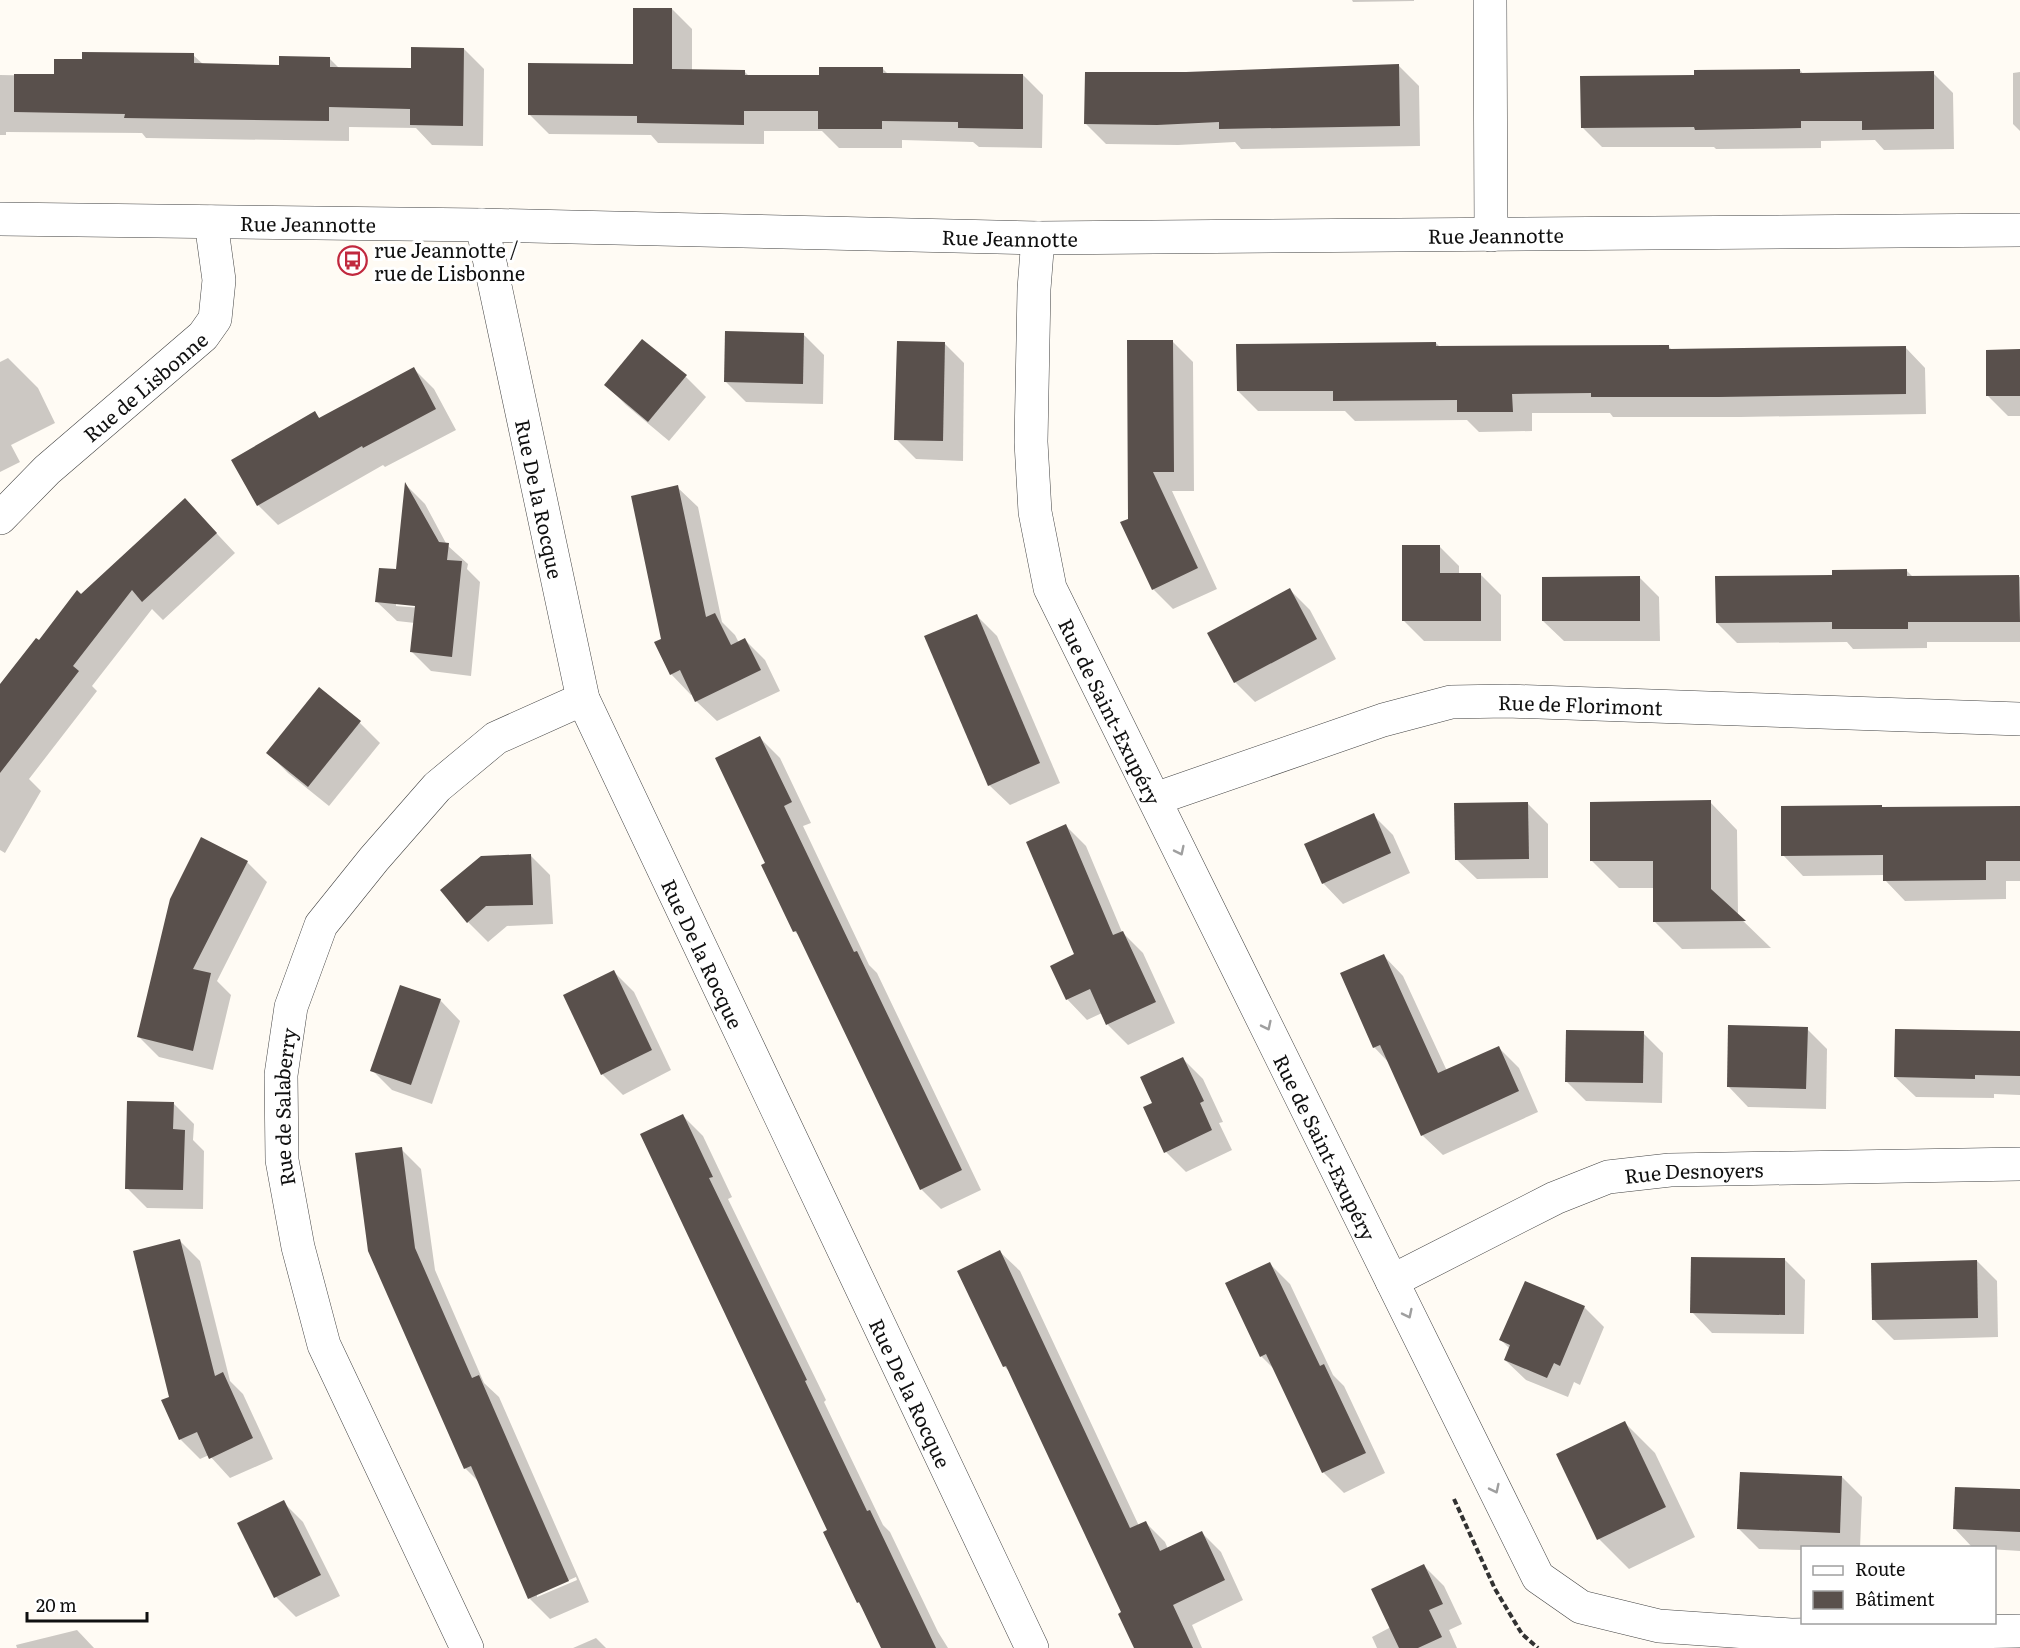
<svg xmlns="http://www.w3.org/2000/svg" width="2020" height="1648" viewBox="0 0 2020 1648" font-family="Literata,serif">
<rect width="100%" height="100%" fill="#fffbf4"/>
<g fill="#0003" fill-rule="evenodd">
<polygon points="1352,0 1414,0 1414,1 1353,2"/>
<polygon points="672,9 692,29 692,71 744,71 750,77 820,77 883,69 889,75 1023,75 1043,95 1042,148 979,147 973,142 902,140 902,148 839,148 822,131 764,131 764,144 658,143 651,135 549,134 529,114 634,66"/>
<polygon points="464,49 484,69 483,146 432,145 416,128 349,127 349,141 146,138 142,133 6,132 6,135 0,135 0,75 56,76 193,55 204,65 280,67 330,59 339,68 413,70"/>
<polygon points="1399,66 1419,86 1420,146 1241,149 1235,142 1178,145 1106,144 1086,124 1186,74"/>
<polygon points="1800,70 1804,75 1933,73 1953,93 1954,149 1884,150 1875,140 1821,141 1821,148 1716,149 1714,147 1602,147 1582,127 1695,76"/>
<polygon points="2020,72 2020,131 2013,124 2013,73"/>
<polygon points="804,335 824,355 823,404 746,402 725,381"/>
<polygon points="642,341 686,377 706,397 669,441 626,405 606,385"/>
<polygon points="1173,342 1193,362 1194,491 1172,491 1217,589 1173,609 1153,589 1129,520"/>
<polygon points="944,343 964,363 963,461 916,459 896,439"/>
<polygon points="1436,343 1440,347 1669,347 1672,350 1905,347 1925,368 1926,414 1740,417 1613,417 1610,413 1532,413 1532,431 1479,432 1467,420 1355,421 1345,411 1258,411 1238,391"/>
<polygon points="2020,351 2020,416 2008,416 1988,396"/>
<polygon points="8,358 38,388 55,423 11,445 20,462 0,472 0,362"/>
<polygon points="414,369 434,389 456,430 385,467 383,465 278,525 258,505 315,413 320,419"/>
<path d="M407,486L425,504L447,545L468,564L467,569L480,582L471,676L431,671L412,652L415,623L397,621L377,602L398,571ZM396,603L423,606L422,608L396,606Z"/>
<polygon points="677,487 698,507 722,622 735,635 739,643 745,640 765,660 780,691 717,721 696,701 693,694 691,695 671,674 662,640"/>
<polygon points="204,520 235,553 163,620 152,609 92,686 97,691 29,779 41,791 5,853 0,850 0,686 81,596"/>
<polygon points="1439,546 1459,566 1459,575 1481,575 1501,595 1501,641 1424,641 1404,621"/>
<polygon points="1907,571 1913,577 2020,577 2020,642 1927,642 1927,648 1853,649 1847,642 1737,643 1717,623 1833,576"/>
<polygon points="1639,577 1659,597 1660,641 1564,641 1543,621"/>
<polygon points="1290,590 1310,610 1336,659 1255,702 1235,682"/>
<polygon points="976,615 997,636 1060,783 1010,805 989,785"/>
<polygon points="320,689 360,723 380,743 329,806 288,773 268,753"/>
<polygon points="760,738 780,758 811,823 803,826 869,965 877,973 981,1190 941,1209 921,1189 801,937 794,931 767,863"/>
<polygon points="1710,802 1737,830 1738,916 1771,948 1682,949 1654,921 1654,888 1619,888 1592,861"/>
<polygon points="1527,803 1548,824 1548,878 1477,879 1456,859"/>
<polygon points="2020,808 2020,881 2006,881 2006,899 1905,901 1885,880 1885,875 1803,876 1783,855"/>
<polygon points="1373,815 1393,835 1410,873 1343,904 1323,883 1306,845"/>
<polygon points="1066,826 1086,846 1122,932 1143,953 1175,1023 1128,1045 1108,1025 1102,1013 1087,1020 1067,999 1076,955"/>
<polygon points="530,855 550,875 553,924 507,926 488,942 468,922"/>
<polygon points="247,862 267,882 217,981 231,995 213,1070 159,1057 139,1037"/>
<polygon points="1383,955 1403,976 1447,1071 1499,1048 1519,1068 1538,1112 1443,1155 1422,1135 1390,1064 1374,1047"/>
<polygon points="614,972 634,992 671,1070 623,1095 602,1074 565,995"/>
<polygon points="440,1000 460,1021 432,1104 392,1090 372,1070"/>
<polygon points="1807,1029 1827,1049 1826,1109 1748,1107 1728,1086"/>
<polygon points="2020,1032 2020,1095 1994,1094 1994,1098 1916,1097 1895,1077"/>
<polygon points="1643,1033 1663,1053 1662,1103 1586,1101 1566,1081"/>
<polygon points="1183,1059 1203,1079 1223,1122 1219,1123 1232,1150 1186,1172 1166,1152 1154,1104"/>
<polygon points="174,1104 194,1124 193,1140 204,1151 203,1209 147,1208 127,1188"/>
<polygon points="683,1116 703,1136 732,1197 728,1199 826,1400 824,1402 883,1525 890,1532 938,1632 948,1648 883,1648 863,1608 858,1602 829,1531"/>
<path d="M401,1149L421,1169L435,1270L484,1383L499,1397L589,1602L550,1619L529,1598L479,1482L465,1468L370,1251ZM576,1577L577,1580L537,1597V1594Z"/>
<polygon points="180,1241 200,1261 230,1381 243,1394 273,1459 230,1478 209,1455 200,1459 180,1439 170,1397"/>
<polygon points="1000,1252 1020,1271 1139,1526 1146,1523 1165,1542 1168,1549 1202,1533 1221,1552 1243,1600 1192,1625 1202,1648 1135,1648 1123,1613 1011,1373 1004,1366"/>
<polygon points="1785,1260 1805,1280 1804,1334 1712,1333 1692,1312"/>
<polygon points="1977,1261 1997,1281 1998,1337 1894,1340 1874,1320"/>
<polygon points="1270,1264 1290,1284 1333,1375 1344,1386 1385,1473 1344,1493 1323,1472 1276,1371 1261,1356"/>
<polygon points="1584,1307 1604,1327 1580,1385 1574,1382 1568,1397 1526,1380 1505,1360 1510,1349 1501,1340"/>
<polygon points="1625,1423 1655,1453 1695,1537 1629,1569 1599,1539"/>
<polygon points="1842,1477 1862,1497 1860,1548 1802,1548 1802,1550 1759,1549 1739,1529"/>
<polygon points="2020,1491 2020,1551 1973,1548 1955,1529"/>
<polygon points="283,1502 303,1522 340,1596 296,1617 276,1597 239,1523"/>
<polygon points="1424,1566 1444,1586 1462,1624 1449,1630 1457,1648 1377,1648 1372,1637 1391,1627"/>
<polygon points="77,1630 94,1648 17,1648 16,1645"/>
<polygon points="596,1638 606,1648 573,1648"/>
</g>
<g fill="#59504c">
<polygon points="633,8 672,8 672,69 745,70 745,75 819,75 819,67 883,67 883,73 1023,74 1023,129 958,128 958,122 882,121 882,129 818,129 818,111 744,111 744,125 637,123 637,116 528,115 528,63 633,64"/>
<polygon points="411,47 464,48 463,126 410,125 410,109 329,107 329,121 124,118 125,114 14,112 14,74 54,74 54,59 82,59 82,52 194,53 194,63 279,65 279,56 330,57 330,67 411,68"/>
<polygon points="1399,64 1400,126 1219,129 1219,122 1157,125 1084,124 1085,72 1186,72"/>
<polygon points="1800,69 1800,73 1934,71 1934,129 1862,130 1862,121 1801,121 1801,128 1695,130 1694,127 1581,128 1580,76 1694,75 1694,70"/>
<polygon points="725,331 804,333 803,384 724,382"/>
<polygon points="642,339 687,375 648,422 604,385"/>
<polygon points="1127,340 1173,340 1174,472 1153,472 1198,568 1152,590 1120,522 1128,519"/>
<polygon points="897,341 945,342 943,441 894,440"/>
<polygon points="1436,342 1436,346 1669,345 1669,349 1906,346 1906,394 1719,397 1591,397 1591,393 1512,394 1513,412 1457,412 1457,400 1333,401 1333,391 1237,391 1236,344"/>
<polygon points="2020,349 2020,396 1986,396 1986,350"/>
<polygon points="414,367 436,409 363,448 362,446 257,506 231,460 315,411 319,418"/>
<polygon points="405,482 439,542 449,543 447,560 462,561 452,657 410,652 415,606 375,602 379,568 396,569"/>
<polygon points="678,485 706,617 715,613 731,645 745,638 761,670 695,702 680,670 670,675 654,642 661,639 631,496"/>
<polygon points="185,498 217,533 142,602 132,590 73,666 79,671 0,773 0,684 36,638 39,640 77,590 81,594"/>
<polygon points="1402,545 1440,545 1440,573 1481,573 1481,621 1402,621"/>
<polygon points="1907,569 1907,576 2019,575 2020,622 1908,622 1908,629 1832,629 1832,622 1716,623 1715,576 1832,575 1832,570"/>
<polygon points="1640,576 1640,621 1542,621 1542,577"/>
<polygon points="1290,588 1317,639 1234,683 1207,633"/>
<polygon points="977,614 1040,763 988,786 924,636"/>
<polygon points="319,687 361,721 308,787 266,753"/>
<polygon points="760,736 792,802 784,806 854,952 857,951 962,1170 920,1190 796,931 793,932 761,865 765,863 715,758"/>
<polygon points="1711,800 1711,889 1746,921 1653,922 1653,861 1590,861 1590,802"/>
<polygon points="1528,802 1529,859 1455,860 1454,803"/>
<polygon points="1882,805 1882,807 2020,806 2020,861 1986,861 1986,880 1883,881 1883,855 1781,856 1781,806"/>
<polygon points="1374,813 1391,853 1322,884 1304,844"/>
<polygon points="1066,824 1113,935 1123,931 1156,1002 1106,1025 1090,989 1066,1000 1050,966 1074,954 1026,842"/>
<polygon points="201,837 248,861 193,969 211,973 193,1051 137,1037 170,899"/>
<polygon points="531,854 533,905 486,906 467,923 440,890 481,856"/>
<polygon points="1384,954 1438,1073 1499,1046 1519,1091 1421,1136 1380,1045 1373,1048 1340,973"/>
<polygon points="614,970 652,1050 601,1075 563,995"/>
<polygon points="400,985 441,999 411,1085 370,1071"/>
<polygon points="1728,1025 1808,1027 1806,1089 1727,1087"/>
<polygon points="1895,1029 2020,1031 2020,1076 1975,1075 1975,1079 1894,1077"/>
<polygon points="1566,1030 1644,1031 1643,1083 1565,1082"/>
<polygon points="1183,1057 1204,1101 1200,1103 1212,1130 1164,1153 1143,1107 1152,1103 1140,1077"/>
<polygon points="127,1101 174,1102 173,1129 185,1130 183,1190 125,1189"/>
<polygon points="683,1114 713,1177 709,1178 807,1380 805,1381 867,1511 870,1510 936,1648 881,1648 859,1602 857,1603 823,1532 827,1530 640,1134"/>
<polygon points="402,1147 415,1248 472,1378 479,1375 569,1581 528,1599 471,1466 464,1469 368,1251 355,1153"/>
<polygon points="180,1239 215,1376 223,1372 253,1438 209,1459 197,1432 179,1440 161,1400 169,1397 133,1251"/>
<polygon points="1000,1250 1130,1528 1146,1521 1160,1551 1202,1531 1225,1580 1173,1605 1193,1648 1134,1648 1118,1614 1121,1612 1006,1366 1003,1367 957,1271"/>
<polygon points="1691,1257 1785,1258 1785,1315 1690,1313"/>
<polygon points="1977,1260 1978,1318 1872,1320 1871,1263"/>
<polygon points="1270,1262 1320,1366 1324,1364 1366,1453 1322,1473 1266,1354 1260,1357 1225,1283"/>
<polygon points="1525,1281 1585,1306 1560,1366 1554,1363 1547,1378 1504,1360 1510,1345 1499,1340"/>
<polygon points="1625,1421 1666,1507 1597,1540 1556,1454"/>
<polygon points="1740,1472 1842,1476 1840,1533 1737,1529"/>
<polygon points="1955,1487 2020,1489 2020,1532 1953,1529"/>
<polygon points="284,1500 321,1575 274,1598 237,1523"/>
<polygon points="1424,1564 1443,1604 1429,1610 1442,1637 1418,1648 1399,1648 1371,1589"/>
</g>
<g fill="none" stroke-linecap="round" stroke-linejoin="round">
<defs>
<g id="minor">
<polyline points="1490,0 1491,235"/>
<path id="s1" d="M0,219L482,225L1038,238L2020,230"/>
<path id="s2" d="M482,225L583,699L1032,1648"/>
<path id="s3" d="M1038,238L1034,289L1031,442L1035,512L1050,588L1538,1577L1581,1607L1659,1626L1791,1635L2020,1631"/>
<path id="s4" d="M0,518L47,470L203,336L215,319L219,280L211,222"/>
<path id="s5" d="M1155,799L1383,720L1451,702L1507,701L2020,719"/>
<path id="s6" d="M1392,1281L1555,1198L1608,1177L1670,1170L2020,1164"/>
<path id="s7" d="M467,1648L324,1345L298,1247L282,1160L281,1075L291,1007L321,925L374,859L437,787L496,738L583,699"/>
</g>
</defs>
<use href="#minor" stroke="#434343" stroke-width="34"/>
<polyline stroke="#323232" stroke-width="4" stroke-dasharray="6 3" stroke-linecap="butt" points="1454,1499 1495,1589 1522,1634 1538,1648"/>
<use href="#minor" stroke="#fff" stroke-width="33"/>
</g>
<defs><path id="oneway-chevron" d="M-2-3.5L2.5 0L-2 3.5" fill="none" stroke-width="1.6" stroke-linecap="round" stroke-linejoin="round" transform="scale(1.5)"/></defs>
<g stroke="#9f9f9f">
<use href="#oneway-chevron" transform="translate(1180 851) rotate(64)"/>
<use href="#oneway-chevron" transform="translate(1267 1026) rotate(64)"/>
<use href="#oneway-chevron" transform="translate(1408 1314) rotate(64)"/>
<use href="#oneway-chevron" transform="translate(1495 1489) rotate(64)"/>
</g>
<defs>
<symbol id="bus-ring" viewBox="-11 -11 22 22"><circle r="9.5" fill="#fff" stroke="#c1283e" stroke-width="1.5"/><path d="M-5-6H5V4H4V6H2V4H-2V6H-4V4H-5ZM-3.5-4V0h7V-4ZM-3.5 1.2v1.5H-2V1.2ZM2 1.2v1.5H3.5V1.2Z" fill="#c1283e"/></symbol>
</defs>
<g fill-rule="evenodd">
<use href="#bus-ring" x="336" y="244" width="33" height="33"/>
</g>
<g text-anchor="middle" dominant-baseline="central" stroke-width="6" stroke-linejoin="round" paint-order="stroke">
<g font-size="20" fill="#101010" stroke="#fff">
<text stroke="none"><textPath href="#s1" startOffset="308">Rue Jeannotte</textPath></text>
<text stroke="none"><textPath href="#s1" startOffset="1496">Rue Jeannotte</textPath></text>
<text stroke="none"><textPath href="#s1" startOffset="1010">Rue Jeannotte</textPath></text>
<text stroke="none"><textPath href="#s4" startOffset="196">Rue de Lisbonne</textPath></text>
<text stroke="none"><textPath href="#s2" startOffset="280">Rue De la Rocque</textPath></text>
<text stroke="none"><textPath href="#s5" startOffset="441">Rue de Florimont</textPath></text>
<text stroke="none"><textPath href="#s3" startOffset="489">Rue de Saint-Exupéry</textPath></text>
<text stroke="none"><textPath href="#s2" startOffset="766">Rue De la Rocque</textPath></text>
<text stroke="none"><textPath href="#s7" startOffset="578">Rue de Salaberry</textPath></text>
<text stroke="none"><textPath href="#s3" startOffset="975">Rue de Saint-Exupéry</textPath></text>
<text stroke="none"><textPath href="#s6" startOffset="326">Rue Desnoyers</textPath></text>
<text stroke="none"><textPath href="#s2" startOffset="1252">Rue De la Rocque</textPath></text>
</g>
<g font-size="20" fill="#101010" stroke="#fff" text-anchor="start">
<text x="374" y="249">rue Jeannotte /<tspan x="374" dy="23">rue de Lisbonne</tspan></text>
</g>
</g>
<rect x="1801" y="1546" width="195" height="78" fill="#ffffff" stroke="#9f9f9f" stroke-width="1.5"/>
<rect x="1813" y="1566" width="30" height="9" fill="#ffffff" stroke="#9f9f9f" stroke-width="1.5"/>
<text x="1855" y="1576" font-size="18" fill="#101010">Route</text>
<rect x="1813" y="1591" width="30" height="18" fill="#59504c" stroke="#9f9f9f" stroke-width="1.5"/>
<text x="1855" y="1606" font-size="18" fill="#101010">Bâtiment</text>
<path d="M27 1612v9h120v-9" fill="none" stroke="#101010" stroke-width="3"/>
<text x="36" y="1612" font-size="18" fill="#101010" stroke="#ffffff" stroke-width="4.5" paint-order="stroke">20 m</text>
</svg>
